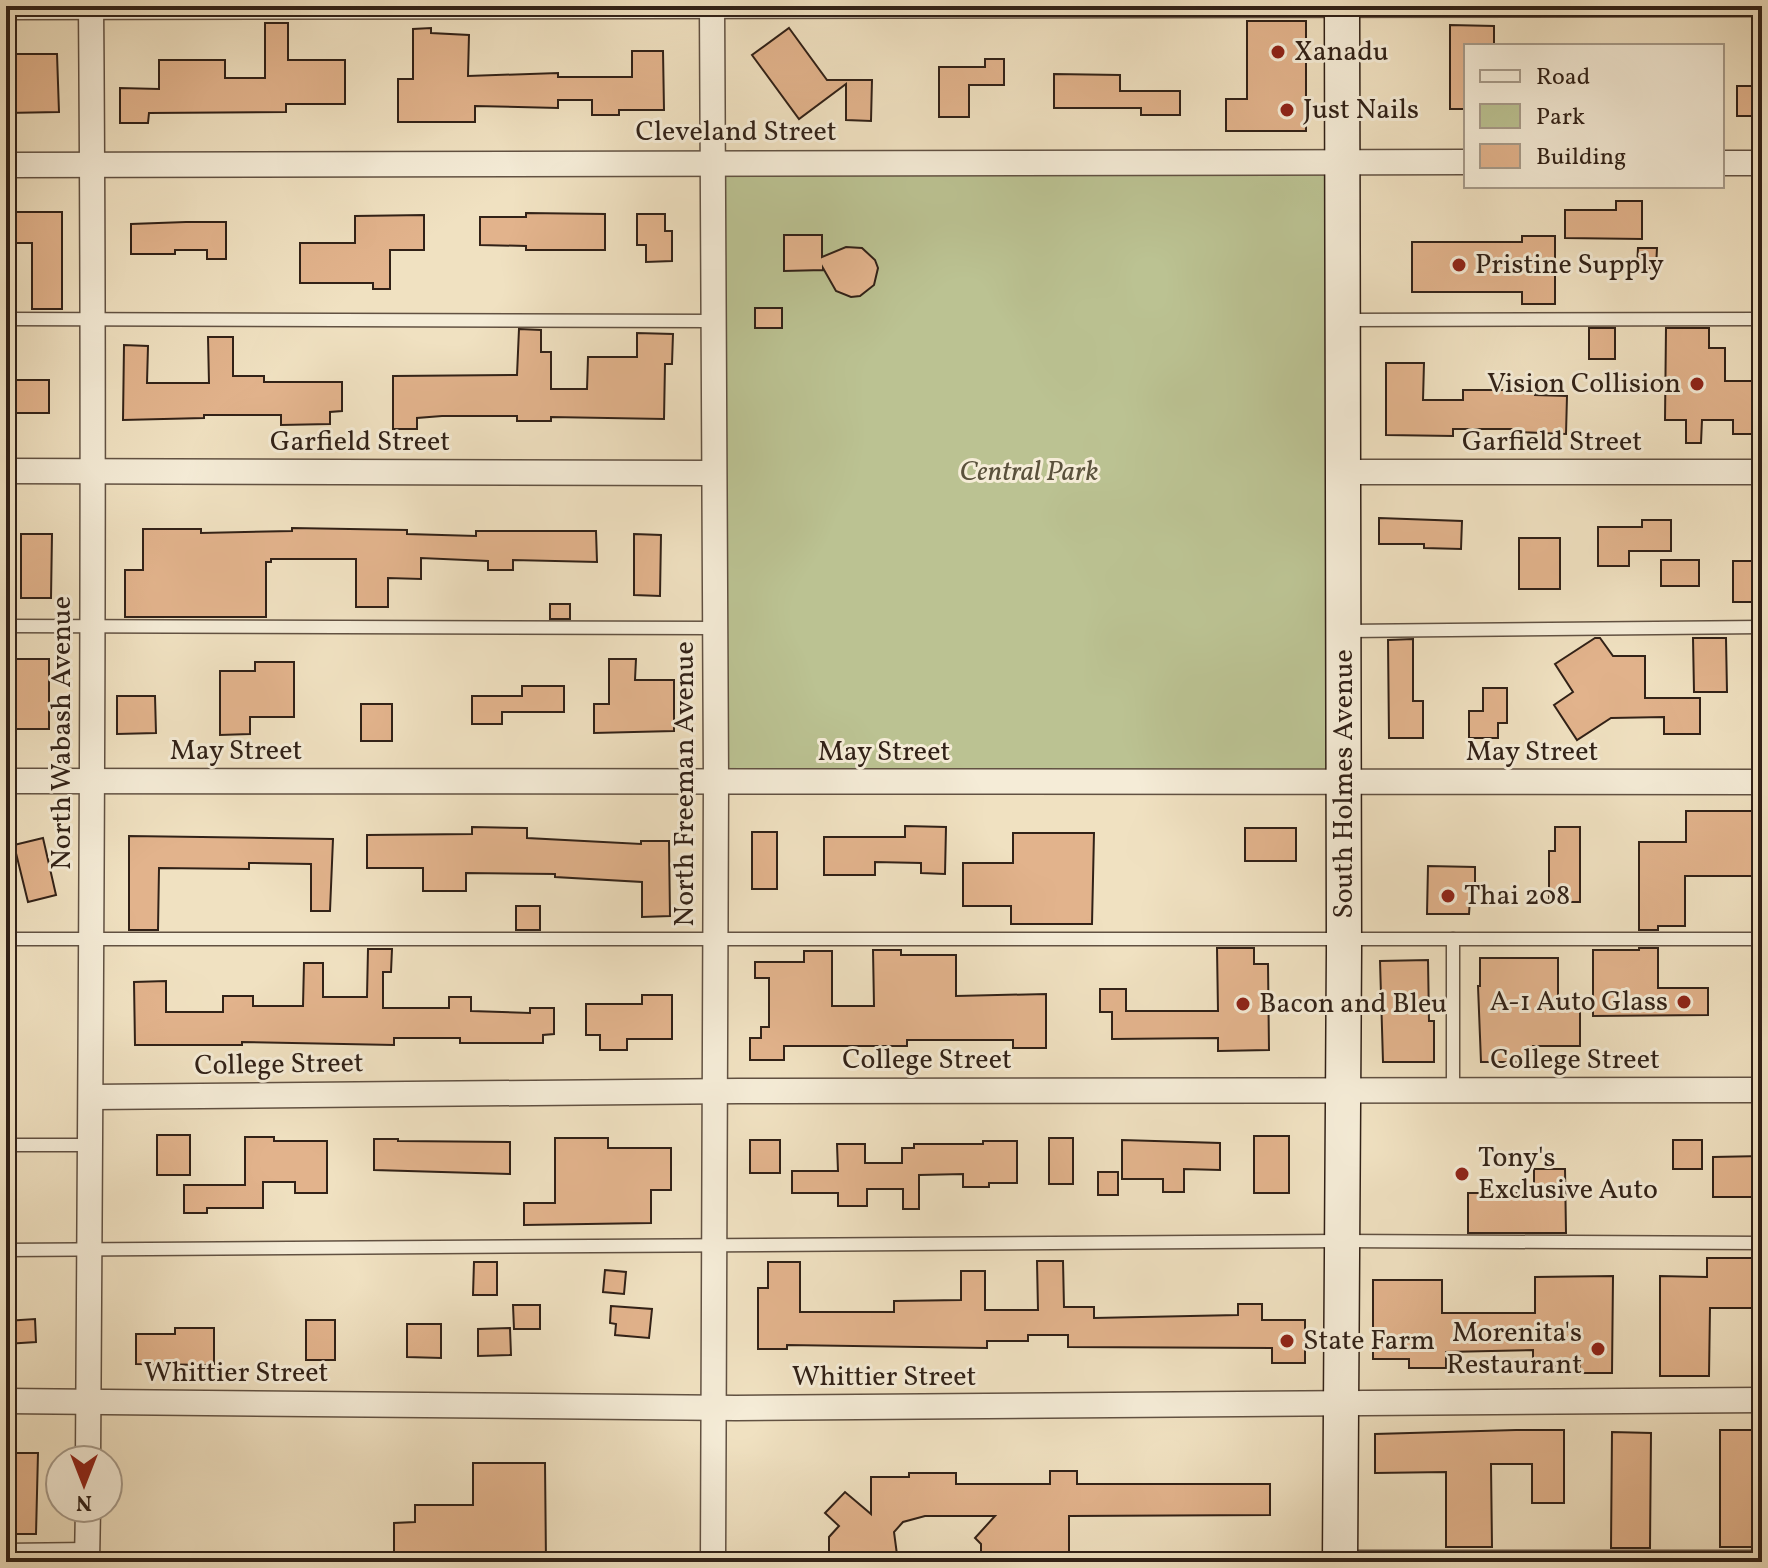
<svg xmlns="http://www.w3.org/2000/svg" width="1768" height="1568" viewBox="0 0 1768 1568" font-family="Vollkorn,serif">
<rect width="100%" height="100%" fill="#f0e1c1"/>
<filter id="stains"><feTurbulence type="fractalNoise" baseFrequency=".0025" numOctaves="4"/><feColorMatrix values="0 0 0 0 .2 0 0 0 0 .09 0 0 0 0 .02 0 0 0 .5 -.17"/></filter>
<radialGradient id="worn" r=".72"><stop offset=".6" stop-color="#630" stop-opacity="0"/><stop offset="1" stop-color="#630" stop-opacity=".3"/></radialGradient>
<polygon fill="#bbc292" stroke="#767254" stroke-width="2" points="714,162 1341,162 1344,782 716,782"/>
<g fill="#e2b38c" stroke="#312117" stroke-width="2">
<polygon points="1247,21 1306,21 1306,131 1226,131 1226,99 1247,99"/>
<polygon points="265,23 288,23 288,60 345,60 345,104 286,104 286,112 149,113 148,123 120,123 120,88 159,89 159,60 225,60 225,78 265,78"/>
<polygon points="1450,25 1494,26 1494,46 1466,46 1466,109 1450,109"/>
<polygon points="431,28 431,33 469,35 468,76 558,73 558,77 632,77 632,51 663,51 664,110 619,110 619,115 592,115 592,100 558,100 558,108 475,106 475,122 398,122 398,79 413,79 413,29"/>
<polygon points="789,28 827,80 872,80 871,121 846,120 846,84 799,119 752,55"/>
<polygon points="10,54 57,54 59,112 6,113 6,83 10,83"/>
<polygon points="985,59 1004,59 1004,85 969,85 969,117 939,117 939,67 985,67"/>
<polygon points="1054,74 1120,75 1120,91 1180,91 1180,115 1141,115 1141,108 1054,108"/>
<rect x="1737" y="86" width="25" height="30"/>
<polygon points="1616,201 1642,201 1642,239 1565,238 1565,210 1616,210"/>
<polygon points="6,212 62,212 62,309 32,309 32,243 6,243"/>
<polygon points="526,213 605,214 605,250 526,250 526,246 480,245 480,217 526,217"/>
<polygon points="637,214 665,214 665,231 672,231 672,261 646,262 646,245 637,245"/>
<polygon points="424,215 424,250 390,250 390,289 373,289 373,283 300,283 300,243 355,243 355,216"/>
<polygon points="186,222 226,222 226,259 207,259 207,250 175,250 175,254 131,254 131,224"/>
<polygon points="784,235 822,235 822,257 846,247 862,248 875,260 878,268 874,285 860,296 851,297 836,291 823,268 823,270 784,271"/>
<polygon points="1522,236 1555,236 1555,304 1522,304 1522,292 1412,292 1412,242 1522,242"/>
<polygon points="1638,248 1657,248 1656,268 1637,268"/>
<rect x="755" y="308" width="27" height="20"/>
<rect x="1589" y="328" width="26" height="31"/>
<polygon points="1666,328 1709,328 1709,348 1725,348 1725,381 1760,381 1760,418 1756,418 1756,434 1733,434 1733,420 1702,420 1701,443 1686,443 1686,420 1665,420"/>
<polygon points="519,329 541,330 541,352 551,352 551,389 587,389 588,357 637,357 637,333 673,334 672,364 665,364 664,419 551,417 551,421 517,421 517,416 442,416 417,418 417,429 393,429 393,376 517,375"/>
<polygon points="208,337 233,337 233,376 264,376 264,382 342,382 342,411 330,412 330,424 281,425 281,415 204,415 204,418 123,420 124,345 148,346 147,383 209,383"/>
<polygon points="1386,363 1424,363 1423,400 1463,400 1463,390 1515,390 1515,387 1535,387 1535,395 1567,396 1566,434 1515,432 1515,429 1453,429 1453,436 1386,435"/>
<rect x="6" y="380" width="43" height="33"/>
<polygon points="1379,518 1462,521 1461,549 1424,548 1424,544 1379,544"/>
<polygon points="1642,520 1671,520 1671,551 1629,551 1629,566 1598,566 1598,527 1642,527"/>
<polygon points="292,528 407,530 407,534 476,536 476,531 596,531 597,562 513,560 513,570 488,570 488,561 421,558 421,579 388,578 388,607 356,607 356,559 271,559 271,562 266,562 266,617 125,617 125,570 143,570 143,529 201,529 201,533 292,531"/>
<polygon points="21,534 52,534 51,598 21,598"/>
<polygon points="634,534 661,535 660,596 634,595"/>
<rect x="1519" y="538" width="41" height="51"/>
<rect x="1661" y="560" width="38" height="26"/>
<rect x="1733" y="561" width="29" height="41"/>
<rect x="550" y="604" width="20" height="15"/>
<polygon points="1595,638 1600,638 1613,656 1645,656 1645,698 1700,698 1700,734 1664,734 1664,717 1611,718 1577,740 1554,705 1573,692 1555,664"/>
<polygon points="1693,638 1726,638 1727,692 1694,692"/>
<polygon points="1413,639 1413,701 1423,701 1423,738 1389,738 1388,640"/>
<rect x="14" y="659" width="35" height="70"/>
<polygon points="609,659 636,659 635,680 674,680 674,731 594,733 594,704 609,704"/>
<polygon points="255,662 294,662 294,717 250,717 250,734 220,735 220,671 255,671"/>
<polygon points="522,686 564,686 564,712 502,712 502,724 472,724 472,696 522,696"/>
<polygon points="1483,688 1507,688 1507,723 1498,723 1498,738 1469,738 1469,711 1483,711"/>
<polygon points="117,696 155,696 156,733 117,734"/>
<rect x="361" y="704" width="31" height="37"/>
<polygon points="1686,811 1753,811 1753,876 1685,876 1685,926 1658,926 1658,930 1639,930 1639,842 1686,842"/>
<polygon points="905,826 946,827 945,874 921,873 921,863 875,862 875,875 824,875 824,837 905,837"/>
<polygon points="472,827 527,828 527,838 641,844 641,841 669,841 670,916 642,917 642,882 555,877 555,874 466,873 466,891 423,891 423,868 367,868 367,835 472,834"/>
<polygon points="1555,827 1580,827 1580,902 1549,902 1549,851 1555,851"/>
<rect x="1245" y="828" width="51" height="33"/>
<rect x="752" y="832" width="25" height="57"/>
<polygon points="1013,833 1094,833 1092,924 1011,924 1011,906 963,906 963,863 1013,863"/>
<polygon points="129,836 333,839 330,911 311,911 311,864 249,863 249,869 159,868 158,930 129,930"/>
<polygon points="43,838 56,895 28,902 14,845"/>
<polygon points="1428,866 1475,867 1475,899 1470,899 1469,914 1427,914"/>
<rect x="516" y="906" width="24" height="24"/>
<polygon points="1217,948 1254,948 1254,964 1268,964 1269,1050 1218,1051 1218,1038 1112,1039 1112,1012 1100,1012 1100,989 1126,989 1126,1011 1218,1011"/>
<polygon points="1639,948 1658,948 1658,988 1708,988 1708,1015 1593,1016 1593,950 1639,950"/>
<polygon points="368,949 392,949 391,972 383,972 383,1008 449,1008 449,997 471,997 471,1011 530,1013 530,1008 554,1008 554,1034 543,1035 543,1043 460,1043 460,1038 394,1038 394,1045 242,1042 242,1045 135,1045 134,982 166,981 166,1012 223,1012 223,996 253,996 253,1006 303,1006 304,963 323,963 323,997 367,997"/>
<polygon points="873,950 901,950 901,955 956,955 956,996 1046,994 1046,1048 1013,1048 1013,1040 907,1040 907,1046 784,1046 784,1060 750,1060 750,1038 761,1038 761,1027 769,1027 769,978 755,978 755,962 804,962 804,951 832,951 832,1006 874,1006"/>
<polygon points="1480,958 1558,958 1558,1001 1580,1001 1580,1046 1533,1046 1533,1062 1481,1062 1478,986 1480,986"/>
<polygon points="1428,960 1429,1021 1434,1021 1434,1062 1383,1062 1380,961"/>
<polygon points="642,995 672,995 672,1039 627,1039 627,1050 600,1050 600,1035 586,1035 586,1004 642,1004"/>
<rect x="157" y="1135" width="33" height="40"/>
<rect x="1254" y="1136" width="35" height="57"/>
<polygon points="245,1137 274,1137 274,1141 327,1141 327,1193 295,1193 295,1182 263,1182 263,1208 207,1208 207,1213 184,1213 184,1185 245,1185"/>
<polygon points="555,1138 608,1138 608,1148 671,1148 671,1190 651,1190 651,1223 524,1225 524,1203 555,1203"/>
<rect x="1049" y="1138" width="24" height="46"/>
<polygon points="374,1139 398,1139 398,1141 510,1142 510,1174 374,1170"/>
<rect x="750" y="1140" width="30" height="33"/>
<polygon points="1122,1140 1220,1143 1220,1170 1184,1169 1184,1192 1163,1192 1163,1179 1122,1179"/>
<rect x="1673" y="1140" width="29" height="29"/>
<polygon points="983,1141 1017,1141 1017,1183 989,1183 989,1187 963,1187 963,1174 919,1175 919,1209 903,1209 903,1189 867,1189 867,1206 838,1206 838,1193 792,1193 792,1171 838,1171 837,1144 865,1144 865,1163 902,1163 902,1148 914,1148 914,1144 983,1144"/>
<polygon points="1762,1156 1762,1197 1713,1197 1713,1157"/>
<polygon points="1534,1169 1565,1169 1566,1233 1468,1233 1468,1193 1534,1193"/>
<rect x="1098" y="1172" width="20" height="23"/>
<polygon points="1707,1258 1762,1258 1762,1308 1710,1308 1709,1376 1660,1376 1660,1276 1707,1277"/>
<polygon points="1037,1261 1063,1261 1064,1307 1094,1307 1094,1318 1238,1315 1238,1304 1262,1304 1262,1320 1305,1320 1305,1363 1272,1363 1272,1348 1068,1347 1068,1335 1028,1335 1028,1341 987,1341 987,1348 787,1345 787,1349 758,1349 758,1288 768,1288 768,1262 800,1262 800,1312 894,1312 894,1301 961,1300 961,1271 985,1271 985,1310 1038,1310"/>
<polygon points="474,1262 497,1262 497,1295 473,1295"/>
<polygon points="605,1270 626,1272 624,1294 603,1292"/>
<polygon points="1613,1276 1612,1373 1580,1373 1580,1366 1533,1366 1533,1350 1446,1352 1446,1368 1409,1368 1409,1359 1373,1359 1373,1280 1442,1280 1442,1313 1535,1313 1535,1277"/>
<polygon points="513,1305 540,1305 540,1329 514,1329"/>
<polygon points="611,1306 652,1309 649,1338 615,1335 616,1324 610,1323"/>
<polygon points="35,1319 36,1342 6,1344 6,1321"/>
<rect x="306" y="1320" width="29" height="40"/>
<polygon points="407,1324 441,1324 441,1358 407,1357"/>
<polygon points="175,1328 214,1328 214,1365 136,1364 136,1334 175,1334"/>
<polygon points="510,1328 511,1355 478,1356 478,1329"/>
<polygon points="1516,1430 1564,1430 1564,1503 1532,1503 1532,1464 1491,1464 1492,1547 1446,1547 1446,1472 1375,1473 1375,1434"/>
<polygon points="1720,1430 1757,1430 1757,1519 1762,1519 1762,1547 1720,1547"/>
<polygon points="1612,1432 1651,1433 1650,1548 1611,1548"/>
<polygon points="6,1453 38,1453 36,1534 6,1534"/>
<polygon points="473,1463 545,1463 546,1562 394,1562 394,1523 415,1522 415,1505 473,1505"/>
<polygon points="1050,1471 1077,1471 1077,1484 1270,1484 1270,1515 1069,1516 1069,1562 981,1562 981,1544 975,1538 995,1516 925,1516 903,1522 894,1532 898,1562 829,1562 829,1537 839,1526 825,1513 845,1492 871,1514 871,1477 909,1477 909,1473 956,1473 956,1484 1050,1484"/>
</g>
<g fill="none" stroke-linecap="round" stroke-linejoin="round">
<defs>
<g id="service">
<polyline points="6,13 1762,10"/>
<polyline points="6,319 714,321"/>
<polyline points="1345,320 1762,319"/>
<polyline points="6,626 714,628"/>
<polyline points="1347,631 1762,627"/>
<polyline points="6,939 1762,939"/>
<polyline points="1453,1090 1453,939"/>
<polyline points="6,1145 91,1145"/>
<polyline points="6,1250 1340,1241 1762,1243"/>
<polyline points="6,1550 88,1549"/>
<polyline points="1341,1557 1762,1557"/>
</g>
<g id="minor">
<polyline points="712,6 716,782 713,1562"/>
<polyline points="1722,163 1762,163"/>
<polyline points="6,165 1466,162"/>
<polyline points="6,471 713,473"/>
<polyline points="1342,472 1762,472"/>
<polyline points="6,781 1762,782"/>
<polyline points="92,1097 738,1091 1762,1090"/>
<polyline points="6,1401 736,1408 1762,1400"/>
<path d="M88,1460C91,975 95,491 91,6"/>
<polyline points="87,1562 88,1508"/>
</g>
<polyline id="secondary" points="1340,1562 1344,950 1342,6"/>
</defs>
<use href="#service" stroke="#615142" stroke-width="15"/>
<use href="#minor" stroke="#615142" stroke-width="27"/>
<use href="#secondary" stroke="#312117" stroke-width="37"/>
<use href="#service" stroke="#f5ecd7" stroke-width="12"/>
<use href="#minor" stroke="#f5ecd7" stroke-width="24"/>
<use href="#secondary" stroke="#f5ecd7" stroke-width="34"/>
</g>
<g fill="#8f2418" stroke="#f5ecd7" stroke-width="3">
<circle cx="1278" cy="52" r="8"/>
<circle cx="1287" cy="110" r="8"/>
<circle cx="1459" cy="265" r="8"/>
<circle cx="1697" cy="384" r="8"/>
<circle cx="1448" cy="896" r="8"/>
<circle cx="1684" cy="1002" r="8"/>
<circle cx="1243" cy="1004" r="8"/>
<circle cx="1462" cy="1174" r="8"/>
<circle cx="1287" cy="1341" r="8"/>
<circle cx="1598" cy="1349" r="8"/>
</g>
<g text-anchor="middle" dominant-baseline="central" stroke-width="6" stroke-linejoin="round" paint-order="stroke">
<g font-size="28" fill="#312117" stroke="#f5ecd7" text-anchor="start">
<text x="1294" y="52">Xanadu</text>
<text x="1303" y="110">Just Nails</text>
<text x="1475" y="265">Pristine Supply</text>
<text x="1681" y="384" text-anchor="end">Vision Collision</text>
<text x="1464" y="896">Thai 208</text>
<text x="1668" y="1002" text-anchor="end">A-1 Auto Glass</text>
<text x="1259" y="1004">Bacon and Bleu</text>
<text x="1478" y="1158">Tony's<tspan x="1478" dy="32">Exclusive Auto</tspan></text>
<text x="1582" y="1333" text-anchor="end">Morenita's<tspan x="1582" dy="32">Restaurant</tspan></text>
<text x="1303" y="1341">State Farm</text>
</g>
<g font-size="28" fill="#312117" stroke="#f5ecd7">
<text x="736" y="132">Cleveland Street</text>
<text x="360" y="442">Garfield Street</text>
<text x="1552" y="442">Garfield Street</text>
<text transform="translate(62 733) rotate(-90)">North Wabash Avenue</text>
<text x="236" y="751">May Street</text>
<text x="884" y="752">May Street</text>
<text x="1532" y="752">May Street</text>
<text transform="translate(685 784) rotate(-90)">North Freeman Avenue</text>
<text transform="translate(1344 784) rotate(-90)">South Holmes Avenue</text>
<text x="927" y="1060">College Street</text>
<text x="1575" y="1060">College Street</text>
<text transform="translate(279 1065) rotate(-1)">College Street</text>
<text x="236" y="1373">Whittier Street</text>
<text x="884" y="1377">Whittier Street</text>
</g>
<g font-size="28" font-style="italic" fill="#5a513c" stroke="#f5ecd7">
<text x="1029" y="472">Central Park</text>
</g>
</g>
<rect width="1768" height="1568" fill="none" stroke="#f0e1c1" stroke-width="32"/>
<rect x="8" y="8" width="1752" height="1552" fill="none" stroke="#312117" stroke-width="4"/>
<rect x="16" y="16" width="1736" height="1536" fill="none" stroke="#312117" stroke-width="2"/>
<rect x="1464" y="44" width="260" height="144" fill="#f5ecd7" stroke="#a79b8a" stroke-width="2"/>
<rect x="1480" y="70" width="40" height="12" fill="#f5ecd7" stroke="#a79b8a" stroke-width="2"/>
<text x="1536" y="84" font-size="24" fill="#312117">Road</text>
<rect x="1480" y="104" width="40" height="24" fill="#bbc292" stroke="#a79b8a" stroke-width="2"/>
<text x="1536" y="124" font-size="24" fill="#312117">Park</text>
<rect x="1480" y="144" width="40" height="24" fill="#e2b38c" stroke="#a79b8a" stroke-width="2"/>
<text x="1536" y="164" font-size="24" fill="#312117">Building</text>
<g transform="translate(84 1484) rotate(180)"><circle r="38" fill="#f5ecd7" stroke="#a79b8a" stroke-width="2"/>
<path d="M0-6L14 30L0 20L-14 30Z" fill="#8f2418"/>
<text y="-12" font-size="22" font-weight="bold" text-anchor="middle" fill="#312117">N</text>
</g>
<rect width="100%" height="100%" filter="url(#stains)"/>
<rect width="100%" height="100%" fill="url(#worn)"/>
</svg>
